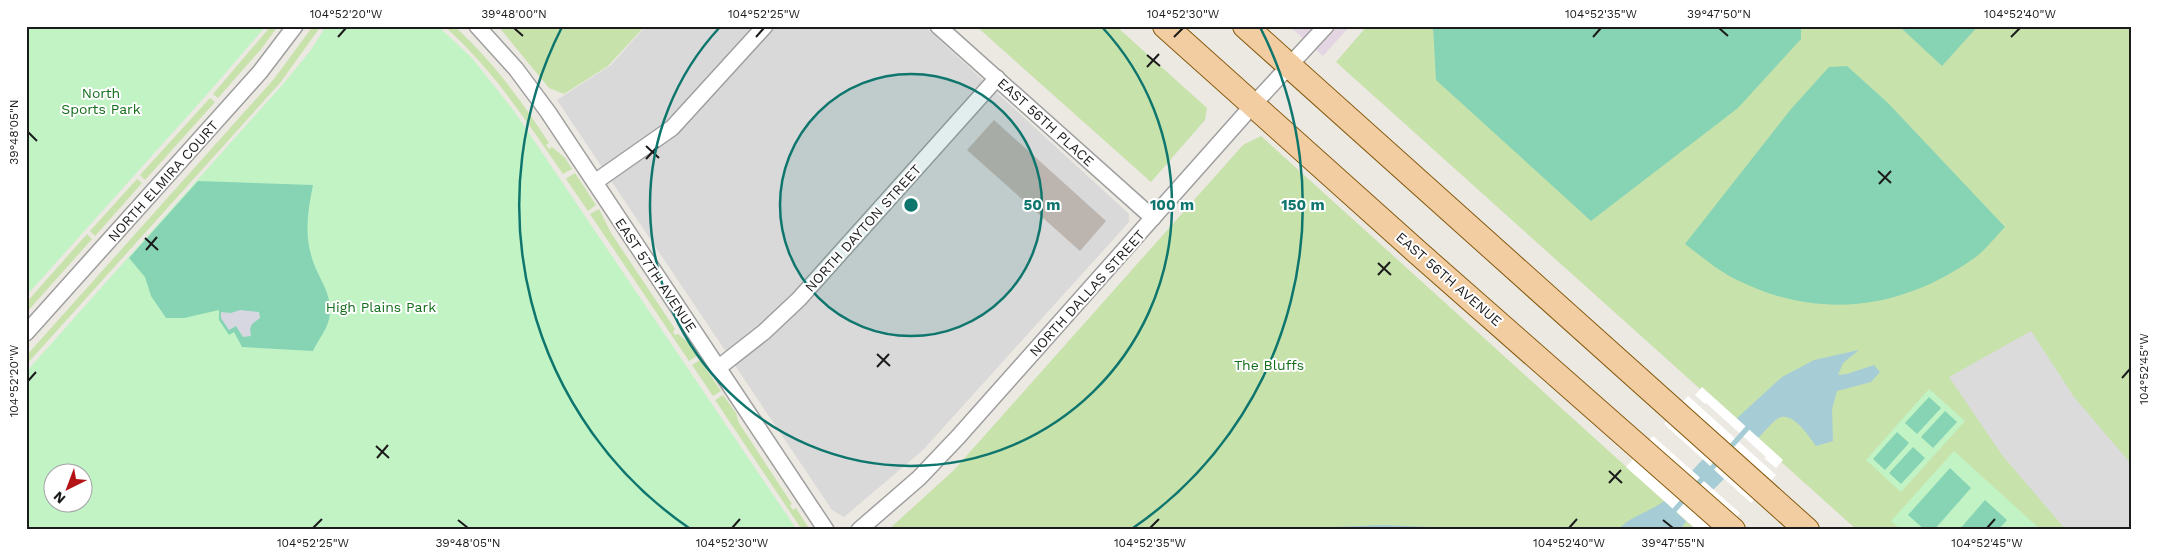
<svg xmlns="http://www.w3.org/2000/svg" width="2158" height="556" viewBox="0 0 2158 556" font-family="'Work Sans',sans-serif">
<rect width="100%" height="100%" fill="#ece8e2"/>
<polygon fill="#d9d9d9" points="646,26 924,26 1129,214 1129,222 923,450 844,517 832,510 557,100 611,65"/>
<polygon fill="#e4d5e2" points="1289,26 1350,26 1323,56"/>
<g fill="#c8e2ac">
<polygon points="271,26 278,26 262,48 218,98 213,94"/>
<polygon points="313,26 321,26 280,83 26,365 26,356 274,79"/>
<path d="M444,26H454C492,60 521,100 549,143L546,145L549,149L552,147L565,158L572,169L563,174C527,122 493,69 444,26Z"/>
<polygon points="498,26 645,26 608,66 564,94 549,88"/>
<polygon points="976,26 1116,26 1207,108 1205,120 1151,182"/>
<polygon points="1367,26 2132,26 2132,530 1857,530 1336,62"/>
<polygon points="210,98 215,102 145,180 140,175"/>
<polygon points="1261,136 1696,530 888,530 953,471 1243,145"/>
<polygon points="575,173 596,205 588,211 566,179"/>
<polygon points="137,179 142,183 95,236 90,231"/>
<polygon points="599,209 611,233 675,329 673,332 675,335 678,334 689,343 697,356 689,361 590,214"/>
<polygon points="87,234 92,239 26,313 26,303"/>
<polygon points="700,360 721,391 713,396 692,365"/>
<polygon points="723,395 736,413 739,423 792,504 790,506 793,510 796,508 810,530 802,530 715,400"/>
</g>
<g fill="#c2f3c5" fill-rule="evenodd">
<polygon points="26,26 266,26 210,91 26,296"/>
<path d="M326,26H438L472,58L514,111L797,530H26V372L284,83L311,50ZM52,474H82V504H52Z"/>
<polygon points="1929,389 1965,421 1901,492 1866,460"/>
<polygon points="1954,451 2041,530 1901,530 1891,521"/>
</g>
<g fill="#87d4b5">
<polygon points="1433,26 1801,26 1801,39 1738,108 1591,221 1436,80"/>
<polygon points="1899,26 1978,26 1942,66"/>
<path d="M1847,66L1888,103L2005,227C1995,237 1985,251 1973,259C1899,311 1816,320 1735,279C1717,270 1701,256 1685,244L1791,109L1829,67Z"/>
<path d="M198,181L313,185C308,210 304,233 312,258C317,276 332,293 330,313C329,328 319,338 313,351L242,347L234,332L229,335L219,320V310L184,318H166L151,296L145,277L129,258Z"/>
<polygon points="1929,397 1941,408 1917,434 1905,423"/>
<polygon points="1945,411 1957,422 1933,448 1921,437"/>
<polygon points="1897,432 1909,443 1885,470 1873,459"/>
<polygon points="1913,447 1925,458 1901,484 1889,473"/>
<polygon points="1950,468 1971,488 1934,530 1925,530 1908,515"/>
<polygon points="1985,500 2007,520 1998,530 1959,530"/>
</g>
<polygon fill="#dbdbdb" points="2031,331 2074,397 2132,465 2132,530 2066,530 2002,455 1949,377"/>
<polygon fill="#d7d7e1" points="240,310 259,312 260,318 252,324 250,329 251,336 243,337 236,326 229,330 221,318 221,312 231,313"/>
<g fill="#a6ccd6">
<path d="M1859,350L1843,363L1838,375L1847,374L1874,365L1880,372L1871,382L1837,391L1832,409L1833,441L1816,446C1809,437 1792,409 1777,419C1770,424 1764,433 1757,439L1736,419L1782,377L1814,360Z"/>
<polygon points="1703,459 1724,479 1713,490 1692,471"/>
<path d="M1664,501L1686,521L1680,530H1619C1623,520 1653,510 1664,501Z"/>
<polygon points="1383,525 1456,528 1500,527 1512,530 1256,530"/>
</g>
<g fill="#fff">
<polygon points="1702,387 1783,460 1776,468 1765,459 1766,457 1706,403 1705,404 1695,395"/>
<polygon points="1688,396 1776,475 1751,503 1664,424"/>
<polygon points="1653,436 1740,513 1725,530 1697,530 1626,467"/>
</g>
<g fill="none" stroke-linecap="round" stroke-linejoin="round">
<g stroke="#a6ccd6" stroke-width="5">
<polyline points="1728,450 1751,424"/>
<polyline points="1695,487 1719,460"/>
<polyline points="1672,513 1686,497"/>
</g>
</g>
<polygon fill="#bcb4af" points="994,120 1106,221 1080,251 967,150"/>
<g fill="none" stroke-linecap="round" stroke-linejoin="round">
<defs>
<g id="minor">
<polyline points="477,26 516,69 548,112 826,530"/>
<polyline points="938,26 1153,218"/>
<polyline points="595,182 672,128 765,26"/>
<polyline points="26,333 260,72 295,26"/>
<polyline points="718,368 764,332 799,299 997,78"/>
<polyline points="859,530 919,478 958,437 1253,105 1326,26"/>
</g>
<g id="primary">
<polyline points="1165,26 1416,251 1733,530"/>
<polyline points="1245,26 1807,530"/>
</g>
</defs>
<use href="#minor" stroke="#9f9f9f" stroke-width="18"/>
<use href="#primary" stroke="#855b0e" stroke-width="26"/>
<use href="#minor" stroke="#fff" stroke-width="15"/>
<use href="#primary" stroke="#f2cda1" stroke-width="24"/>
</g>
<path fill="none" stroke="#1b1b1b" stroke-width="2" d="M514,28L523,36M1719,28L1728,36M338,37L346,28M756,37L764,28M1174,37L1183,28M1593,37L1601,28M2011,37L2020,28M1147,55L1160,66M1147,67L1159,54M28,132L37,141M646,146L659,158M646,159L658,146M1878,171L1891,183M1879,184L1891,171M145,238L158,250M146,250L157,237M1378,263L1391,275M1378,275L1390,262M877,354L890,366M877,367L889,354M2122,378L2130,369M28,381L36,372M376,446L389,458M377,458L388,445M1609,471L1622,483M1609,483L1621,470M458,520L468,528M1663,520L1673,528M313,528L322,519M732,528L740,519M1150,528L1159,519M1569,528L1577,519M1987,528L1995,519"/>
<circle cx="911" cy="205" r="131" fill="#0f766e" fill-opacity=".12"/>
<g fill="none" stroke="#0f766e" stroke-width="2.5">
<circle cx="911" cy="205" r="131"/>
<path d="M1102 27A261 261 0 1 1 720 27"/>
<path d="M689 528A392 392 0 0 1 562 27M1260 27A392 392 0 0 1 1133 528"/>
</g>
<g text-anchor="middle" dominant-baseline="central" stroke-width="4" stroke-linejoin="round" paint-order="stroke">
<g font-size="14" fill="#156e1b" stroke="#fff">
<text x="101" y="93">North<tspan x="101" dy="16">Sports Park</tspan></text>
<text x="381" y="307">High Plains Park</text>
<text x="1269" y="365">The Bluffs</text>
</g>
<g font-size="14" fill="#1b1b1b" stroke="#fff">
<text transform="translate(1046 122) rotate(42)">EAST 56TH PLACE</text>
<text transform="translate(163 181) rotate(-48)">NORTH ELMIRA COURT</text>
<text transform="translate(863 228) rotate(-48)">NORTH DAYTON STREET</text>
<text transform="translate(656 275) rotate(56)">EAST 57TH AVENUE</text>
<text transform="translate(1449 279) rotate(41)">EAST 56TH AVENUE</text>
<text transform="translate(1087 293) rotate(-48)">NORTH DALLAS STREET</text>
</g>
</g>
<circle cx="911" cy="205" r="8" fill="#0f766e" stroke="#fff" stroke-width="2.5"/>
<g font-size="15" text-anchor="middle" font-weight="bold" fill="#0f766e" stroke="#fff" stroke-width="4" stroke-linejoin="round" paint-order="stroke">
<text x="1042" y="210">50 m</text>
<text x="1172" y="210">100 m</text>
<text x="1303" y="210">150 m</text>
</g>
<rect width="2158" height="556" fill="none" stroke="#ffffff" stroke-width="55"/>
<g transform="translate(68 488) rotate(222)"><circle r="24" fill="#ffffff" stroke="#a4a4a4"/>
<path d="M0-4L9 19L0 12L-9 19Z" fill="#b41316"/>
<text y="-8" font-size="14" font-weight="bold" text-anchor="middle" fill="#1b1b1b">N</text>
</g>
<rect x="28" y="28" width="2102" height="500" fill="none" stroke="#1b1b1b" stroke-width="2"/>
<g font-size="12" text-anchor="middle" fill="#1b1b1b">
<text x="346" y="18">104°52'20"W</text>
<text x="514" y="18">39°48'00"N</text>
<text x="764" y="18">104°52'25"W</text>
<text x="1183" y="18">104°52'30"W</text>
<text x="1601" y="18">104°52'35"W</text>
<text x="1719" y="18">39°47'50"N</text>
<text x="2020" y="18">104°52'40"W</text>
<text transform="translate(14 132) rotate(-90)" y="4">39°48'05"N</text>
<text transform="translate(2144 369) rotate(-90)" y="4">104°52'45"W</text>
<text transform="translate(14 381) rotate(-90)" y="4">104°52'20"W</text>
<text x="313" y="547">104°52'25"W</text>
<text x="468" y="547">39°48'05"N</text>
<text x="732" y="547">104°52'30"W</text>
<text x="1150" y="547">104°52'35"W</text>
<text x="1569" y="547">104°52'40"W</text>
<text x="1673" y="547">39°47'55"N</text>
<text x="1987" y="547">104°52'45"W</text>
</g>
</svg>
